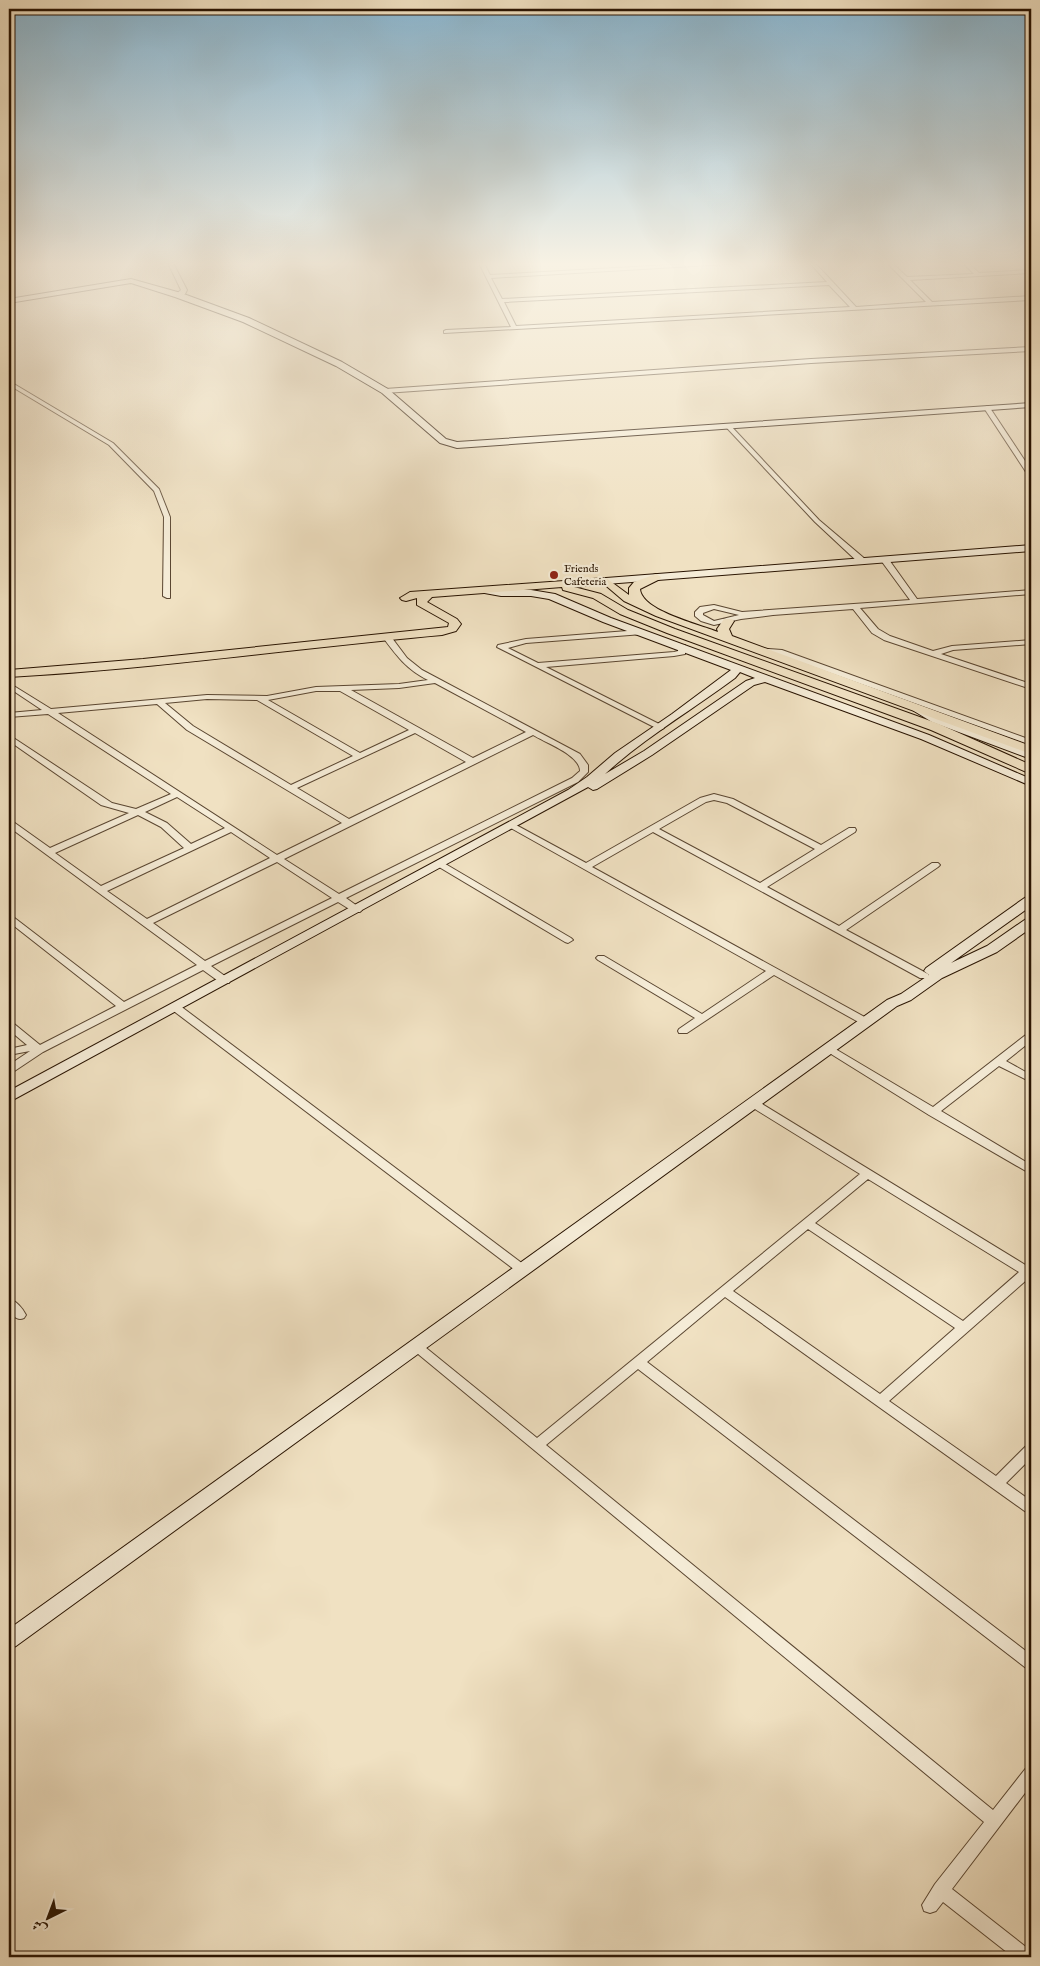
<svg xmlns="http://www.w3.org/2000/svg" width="1040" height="1966" viewBox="0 0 1040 1966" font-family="'IM FELL English',Amiri,serif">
<rect width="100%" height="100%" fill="#f0e1c2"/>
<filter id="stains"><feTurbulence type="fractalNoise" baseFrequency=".004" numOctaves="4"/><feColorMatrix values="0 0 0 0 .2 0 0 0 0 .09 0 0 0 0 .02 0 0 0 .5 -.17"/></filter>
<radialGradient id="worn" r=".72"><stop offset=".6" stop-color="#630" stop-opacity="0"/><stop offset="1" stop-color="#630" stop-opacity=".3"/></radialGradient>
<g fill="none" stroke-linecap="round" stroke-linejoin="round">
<defs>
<g id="street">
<polygon points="168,263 173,263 187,290 185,294 178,297 175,295 181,290"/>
<path d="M479,263H484L490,275L705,263H743L491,278L502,299L827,282L810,263H815L856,307L926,302L887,263H892L907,277L974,274L963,263H968L979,273L1031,270V273L910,280L932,302L1031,296V300L444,333V331L446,330L511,327ZM829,285L850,307L516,326L504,302Z"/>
<polygon points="1031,347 1031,351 811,363 385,393 382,391 385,389 811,359"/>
<polygon points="9,381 113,443 159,489 170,517 170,598 167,598 163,596 164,517 154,491 109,445 9,385"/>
<polygon points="987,406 990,408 1031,470 1031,477 1028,475 984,408"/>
<polygon points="726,425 730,425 819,520 865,559 865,563 859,563 815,522 726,427"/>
<path d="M881,557H887L917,599L1031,590V594L860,608L878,629L890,636L933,651L952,646L1031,640V644L953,650L941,654L1031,684V689L884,640L872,633L853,609L773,615L741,619L714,625L701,621L695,616V612L700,607L714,605L742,612L910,600L880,559ZM714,609L739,615L714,621L703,615V613Z"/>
<polygon points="640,630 643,630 643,634 526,643 508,648 538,663 674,652 678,651 679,645 685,645 685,654 674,656 546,667 663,726 664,728 660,730 497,647 498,645 526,639"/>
<path d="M383,634H389L407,658L422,670L580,754L588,765V772L578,782L346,898L360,908L362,910L360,912H354L338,902L211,966L229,979L230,981L229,983H221L203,970L43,1052L13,1072L9,1073V1065L30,1051L9,1055V1049L27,1045L9,1030V1022L13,1023L40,1045L116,1006L9,922V915L12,916L124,1002L197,965L9,827V820L12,821L50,848L129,813L101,805L9,741V735L112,803L136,809L171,794L48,714L9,717V713L42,710L9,688V683L51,709L207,695L267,696L316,687L399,684L428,680C406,669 396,655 382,636ZM435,683L526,732L473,758L351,690L399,688ZM316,691H340L409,730L360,753L268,700ZM207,699L257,700L353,756L291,785L193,726L165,703ZM157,704L187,730L342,823L277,855L58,713ZM415,733L466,762L349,819L297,788ZM533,735C546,743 580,755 580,771L572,778L339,894L284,859ZM177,797L225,828L191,844L167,823L145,812ZM138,815L161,827L184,848L101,886L55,853ZM231,832L270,858L147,919L107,891ZM277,862L332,898L205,961L153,923Z"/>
<polygon points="755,648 782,650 1031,740 1031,745 778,654 755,652"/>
<path d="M714,794L733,799L821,845L849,828H855L856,830L855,832L767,887L839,926L932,863H938L940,865L938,867L846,930L928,974L929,976L928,978H920L653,832L592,867L870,1020L871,1022L866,1025L862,1024L774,975L687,1033H679L678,1031L679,1029L695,1018L598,960L596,958L598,956H604L702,1014L766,971L509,827L513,824L516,825L586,863L700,798ZM714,800L727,803L815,849L760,883L659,829L706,802Z"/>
<polygon points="442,862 571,938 573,940 568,943 565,942 439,867 437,865"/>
<polygon points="175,1004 179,1005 527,1267 529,1270 527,1273 523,1274 519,1273 171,1009 170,1007"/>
<polygon points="1031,1033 1031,1041 1006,1061 1031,1075 1031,1082 999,1066 941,1111 1031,1165 1031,1174 929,1115 823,1049 828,1046 832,1047 933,1107 1027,1034"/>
<path d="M754,1099L1027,1266L1031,1265V1276L889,1401L996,1476L1026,1446L1031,1445V1458L1006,1483L1031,1501V1514L1026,1512L725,1297L647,1362L1031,1655V1670L1026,1668L638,1369L546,1445L993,1810L1026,1768L1031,1766V1785L952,1889L1031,1951V1957H1013L943,1902L936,1911L930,1913L924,1911L922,1905L935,1884L984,1822L412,1349L410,1346L412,1343L416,1341L420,1343L537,1438L860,1174L750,1106L749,1103L750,1100ZM868,1179L1019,1272L963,1321L815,1223ZM808,1229L955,1328L880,1394L733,1291Z"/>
<path d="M9,1299C16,1300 23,1309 26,1315L24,1318C17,1321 14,1316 9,1311Z"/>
</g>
<g id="secondary">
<polygon points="131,279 181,293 249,318 342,362 388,389 446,439 457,442 1031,403 1031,407 457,448 440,443 382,393 336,366 243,322 175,297 131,283 9,303 9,299"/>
<polygon points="1031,545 1031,551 606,584 601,581 606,578"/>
<path d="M483,587L501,590H531L555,594L611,618L929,735L1031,779V786L921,739L765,682L754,685L652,755L597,789L593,790L588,787L9,1102V1091L568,790L587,777L615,753L672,714L731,670L603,622L549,599L531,596H501L479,592V588ZM740,672L755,678L746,681L644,751L605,774C644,738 692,710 735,678Z"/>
<polygon points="918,706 940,718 1031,752 1031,759 932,722 914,711 912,709 914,707"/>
<polygon points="1031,896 1031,906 951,963 987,946 1026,919 1031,918 1031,928 997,952 942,978 911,1000 897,1006 16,1646 9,1649 9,1629 887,1000 901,994 929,975 924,971 926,968 1026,897"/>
</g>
<path id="primary" d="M656,574L661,577L660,579L640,589C642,611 698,624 718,632L717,629L724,619H732L734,621L729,629L732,636L1031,746V754L656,616L624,601L604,584L574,587L601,594L628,610L675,629L939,724L1031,765V774L931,730L667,633L620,614L593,598L563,590L562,587L432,597L427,602L457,619L461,624L456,631L442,635C297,648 154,669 9,677V670L143,659L448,627L449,623L417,605V598L406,601L402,600L400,598L410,592L606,578L629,595V588L634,582Z"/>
</defs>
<use href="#street" stroke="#5a4631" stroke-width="2"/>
<use href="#secondary" stroke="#281301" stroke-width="2"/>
<use href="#primary" stroke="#281301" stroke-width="2"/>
<use href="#street" fill="#f5ecd7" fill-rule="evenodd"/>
<use href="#secondary" fill="#f5ecd7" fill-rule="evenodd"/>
<use href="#primary" fill="#f0e1c2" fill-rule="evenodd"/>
</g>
<linearGradient id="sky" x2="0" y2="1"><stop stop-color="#89b8d4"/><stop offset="0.49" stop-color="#f8f2e4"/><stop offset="1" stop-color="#f8f2e4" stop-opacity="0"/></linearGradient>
<rect width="1040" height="539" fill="url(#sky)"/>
<circle fill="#8f2418" stroke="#f5ecd7" stroke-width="2" cx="554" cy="575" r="5"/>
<g text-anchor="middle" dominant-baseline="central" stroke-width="4.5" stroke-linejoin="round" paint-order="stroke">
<g font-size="11" fill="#281301" stroke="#f5ecd7" text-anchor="start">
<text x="564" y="569">Friends<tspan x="564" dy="13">Cafeteria</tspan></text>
</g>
</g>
<rect width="1040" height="1966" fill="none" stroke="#f0e1c2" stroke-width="30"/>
<rect x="10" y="10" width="1020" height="1946" fill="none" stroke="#281301" stroke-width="2.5"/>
<rect x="15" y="15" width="1010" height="1936" fill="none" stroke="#281301"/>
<g transform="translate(48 1918) rotate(222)" stroke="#f5ecd7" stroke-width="4" paint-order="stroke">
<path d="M0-4L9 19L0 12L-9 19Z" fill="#281301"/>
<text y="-8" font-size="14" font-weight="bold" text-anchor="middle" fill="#281301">ش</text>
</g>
<rect width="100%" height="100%" filter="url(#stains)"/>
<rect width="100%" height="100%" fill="url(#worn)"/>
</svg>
